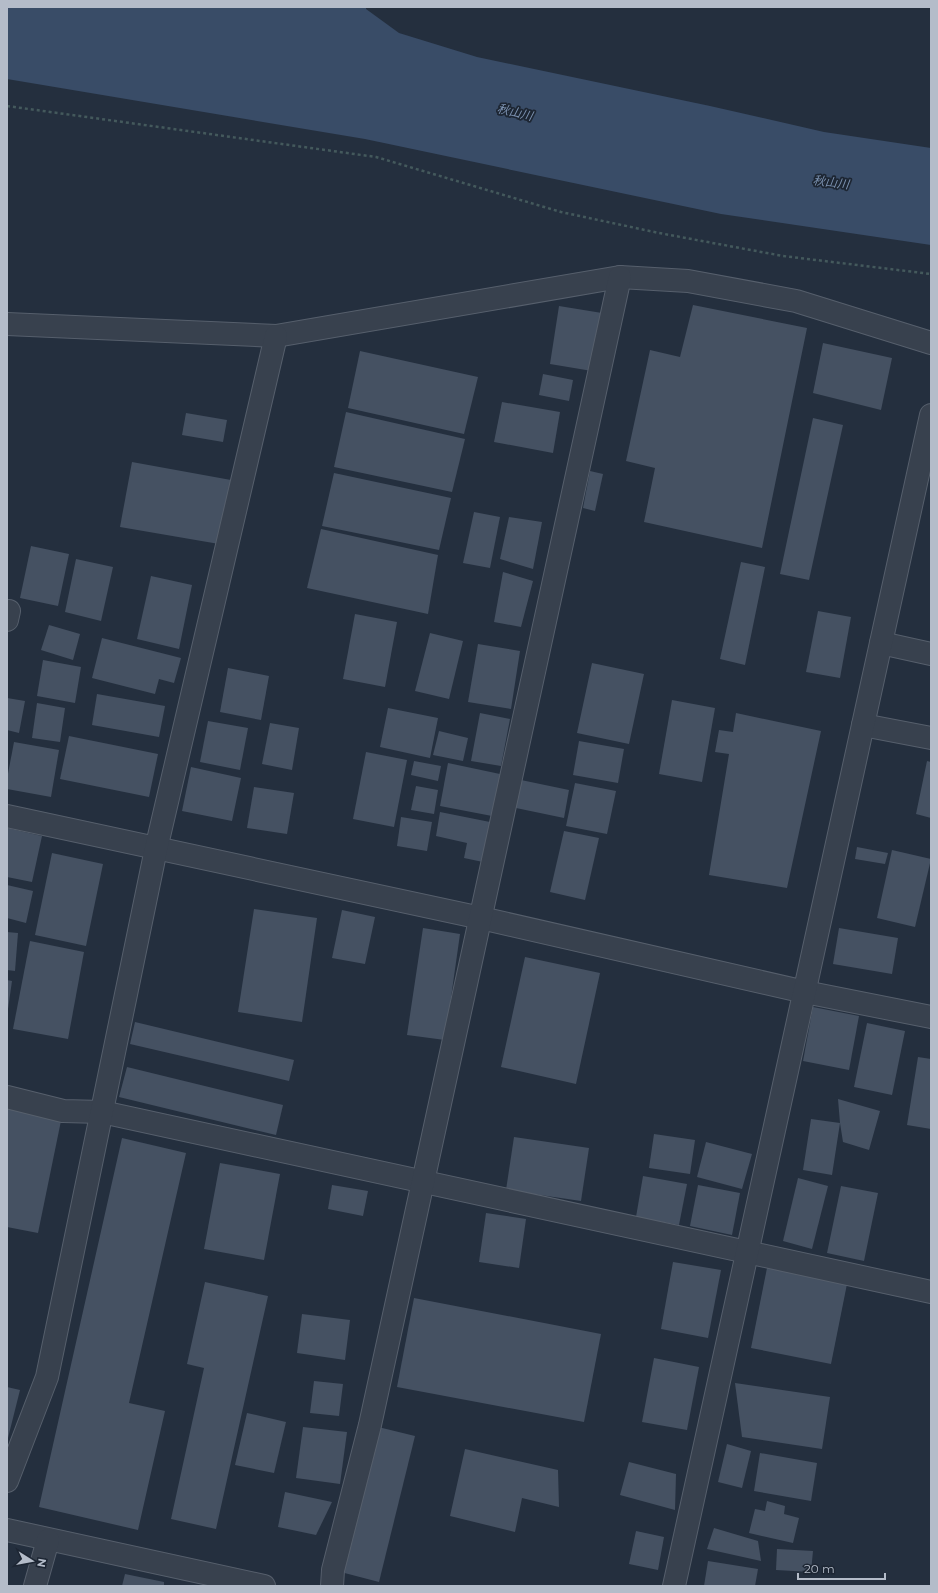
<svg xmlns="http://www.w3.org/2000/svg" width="938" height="1593" viewBox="0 0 938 1593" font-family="Montserrat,'Noto Sans JP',sans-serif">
<rect width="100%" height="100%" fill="#242f3e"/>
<polygon fill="#394c67" points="7,7 366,7 366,9 399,33 477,57 710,106 824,132 931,148 931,245 721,214 365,139 7,79"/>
<g fill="#455162">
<polygon points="693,305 807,328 762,548 644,522 655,468 626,461 650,350 680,357"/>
<polygon points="559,306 602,313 592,371 550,364"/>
<polygon points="823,343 892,358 881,410 813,393"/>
<polygon points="360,351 478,377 464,434 348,408"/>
<polygon points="543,374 573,380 569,401 539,395"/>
<polygon points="502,402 560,412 553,453 494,442"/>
<polygon points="346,412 465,439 452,492 334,467"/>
<polygon points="186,413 227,420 223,442 182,435"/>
<polygon points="813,418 843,425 809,580 780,574"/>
<polygon points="132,462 231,480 219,544 120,527"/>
<polygon points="590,471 603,474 595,511 583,508"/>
<polygon points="334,473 451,498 439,550 322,526"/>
<polygon points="474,512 500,517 490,568 463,563"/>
<polygon points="509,517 542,522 533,569 500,559"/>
<polygon points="321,529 438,555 428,614 307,588"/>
<polygon points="31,546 69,554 58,606 20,598"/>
<polygon points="76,559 113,567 101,621 65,612"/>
<polygon points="741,562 765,567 745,665 720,659"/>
<polygon points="503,572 533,581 521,627 494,622"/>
<polygon points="151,576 192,585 179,649 137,639"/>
<polygon points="818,611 851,617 840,678 806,672"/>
<polygon points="355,614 397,622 385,687 343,679"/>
<polygon points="49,625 80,634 73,660 41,650"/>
<polygon points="430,633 463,641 449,699 415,691"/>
<polygon points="102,638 181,658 174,683 159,679 155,694 92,678"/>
<polygon points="478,644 520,651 511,709 468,702"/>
<polygon points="43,660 81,667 75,703 37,696"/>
<polygon points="592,663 644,674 629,744 577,733"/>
<polygon points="228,668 269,676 261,720 220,712"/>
<polygon points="97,694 165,706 159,737 92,725"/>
<polygon points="7,698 25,701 19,733 7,730"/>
<polygon points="672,700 715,708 702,782 659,774"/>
<polygon points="37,703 65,708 60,742 32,738"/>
<polygon points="388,708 438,718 430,758 380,747"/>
<polygon points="480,713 510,719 501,766 471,761"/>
<polygon points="736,713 821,731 787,888 709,875 729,754 715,752 719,730 733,732"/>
<polygon points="208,721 248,728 240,770 200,762"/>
<polygon points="270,723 299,728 292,770 262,764"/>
<polygon points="439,731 468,738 463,761 433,755"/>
<polygon points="69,736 158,754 149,797 60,779"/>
<polygon points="579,741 624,749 618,783 573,775"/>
<polygon points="14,742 59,750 51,797 7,789 7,779"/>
<polygon points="366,752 407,760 394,827 353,819"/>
<polygon points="414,761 441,766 438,781 411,775"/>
<polygon points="927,761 931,762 931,818 916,814"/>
<polygon points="448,763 500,774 492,816 440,806"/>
<polygon points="191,767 241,778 232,821 182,811"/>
<polygon points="521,780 569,790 564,818 516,808"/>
<polygon points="575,783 616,791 607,834 566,826"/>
<polygon points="416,786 438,790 434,814 411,810"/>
<polygon points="254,787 294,793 287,834 247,828"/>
<polygon points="440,812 490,822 483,862 464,858 467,843 436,836"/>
<polygon points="401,817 432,822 427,851 397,846"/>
<polygon points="7,828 42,836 32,882 7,877"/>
<polygon points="564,831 599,838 585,900 550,892"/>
<polygon points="857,847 888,853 885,864 855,859"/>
<polygon points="892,850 931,859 915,927 877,918"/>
<polygon points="52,853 103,864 86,946 35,935"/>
<polygon points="7,885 33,891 26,923 7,918"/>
<polygon points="254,909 317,918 302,1022 238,1012"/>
<polygon points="342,910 375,917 365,964 332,958"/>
<polygon points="423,928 460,934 445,1040 407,1035"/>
<polygon points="839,928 898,938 892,974 833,964"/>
<polygon points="7,932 18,933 15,971 7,970"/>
<polygon points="30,941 84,952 68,1039 13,1029"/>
<polygon points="525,957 600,973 576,1084 501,1067"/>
<polygon points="7,980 12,981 8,1009 7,1008"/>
<polygon points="813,1007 859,1016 849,1070 803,1061"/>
<polygon points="135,1022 294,1060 289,1081 130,1044"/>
<polygon points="867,1023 905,1031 892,1095 854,1087"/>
<polygon points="918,1057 931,1059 931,1129 907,1125"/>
<polygon points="127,1067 283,1105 276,1135 119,1097"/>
<polygon points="7,1099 63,1111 38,1233 7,1227"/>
<polygon points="838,1099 880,1111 869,1150 843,1142 840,1123 832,1175 803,1170 811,1119 840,1123"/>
<polygon points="654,1134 695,1140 690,1174 649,1168"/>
<polygon points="514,1137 589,1148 581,1201 506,1190"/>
<polygon points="122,1138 186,1153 129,1403 165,1411 138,1530 39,1507"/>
<polygon points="706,1142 752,1154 742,1189 697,1177"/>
<polygon points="220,1163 280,1174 264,1260 204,1249"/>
<polygon points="643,1176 687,1184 679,1225 636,1217"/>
<polygon points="798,1178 828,1186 812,1249 783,1241"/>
<polygon points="332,1185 368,1191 363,1216 328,1209"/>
<polygon points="698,1185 740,1193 732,1235 690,1226"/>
<polygon points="841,1186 878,1193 864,1261 827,1253"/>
<polygon points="486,1213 526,1219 519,1268 479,1262"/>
<polygon points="769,1258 849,1274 831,1364 751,1348"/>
<polygon points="673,1262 721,1270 708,1338 661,1329"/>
<polygon points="205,1282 268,1296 216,1529 171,1519 204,1368 187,1364"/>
<polygon points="414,1298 601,1334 584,1422 397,1387"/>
<polygon points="302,1314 350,1320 345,1360 297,1353"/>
<polygon points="654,1358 699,1367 687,1430 642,1422"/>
<polygon points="314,1381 343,1384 339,1416 310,1413"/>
<polygon points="735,1383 830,1397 822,1449 742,1437"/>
<polygon points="7,1387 20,1390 8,1438 7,1438"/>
<polygon points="247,1413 286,1422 274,1473 235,1465"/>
<polygon points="370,1425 415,1436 379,1582 333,1570"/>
<polygon points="303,1427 347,1432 340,1484 296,1478"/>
<polygon points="727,1444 751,1451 742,1488 718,1482"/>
<polygon points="465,1449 558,1470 559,1507 522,1498 515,1532 450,1516"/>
<polygon points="760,1453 817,1463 811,1501 754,1491"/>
<polygon points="629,1462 676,1474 675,1510 620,1495"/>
<polygon points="285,1492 332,1502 316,1535 278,1527"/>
<polygon points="767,1501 785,1506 784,1514 799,1518 793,1543 749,1533 755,1509 765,1511"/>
<polygon points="714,1528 758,1541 761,1561 707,1549"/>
<polygon points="636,1531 664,1537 658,1570 629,1564"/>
<polygon points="777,1549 813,1551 811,1572 776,1570"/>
<polygon points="708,1561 758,1569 755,1586 704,1586"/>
<polygon points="125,1574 164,1582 164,1586 122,1586"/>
</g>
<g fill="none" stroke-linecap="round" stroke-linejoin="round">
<defs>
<g id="minor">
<polyline points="7,324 276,336 620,277 688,281 796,301 931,343"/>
<polyline points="7,620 9,611"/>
<polyline points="881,643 931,654"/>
<polyline points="863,725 931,738"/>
<polyline points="7,816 481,918 805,992 931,1017"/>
<polyline points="7,1097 63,1111 102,1112 931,1292"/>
<polyline points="7,1481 47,1377 156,849 276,336"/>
<polyline points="7,1530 264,1586"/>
<polyline points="35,1586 48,1540"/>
<polyline points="332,1586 333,1570 370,1425 620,277"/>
<polyline points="674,1586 931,415"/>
</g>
</defs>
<use href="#minor" stroke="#565f6c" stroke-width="24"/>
<polyline stroke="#44595c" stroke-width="2.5" stroke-dasharray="3 3" stroke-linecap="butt" points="7,106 376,157 561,212 659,233 783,256 931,274"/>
<use href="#minor" stroke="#38414e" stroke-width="22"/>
</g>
<g text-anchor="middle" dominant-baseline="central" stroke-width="3.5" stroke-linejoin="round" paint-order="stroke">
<g font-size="12" font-style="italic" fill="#7c92b1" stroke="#1d2633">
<text transform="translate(515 112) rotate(13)">秋山川</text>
<text transform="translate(831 182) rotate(7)">秋山川</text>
</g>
</g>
<rect width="938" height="1593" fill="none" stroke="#b4bcc9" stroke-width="16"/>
<g transform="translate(32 1561) rotate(101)" stroke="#1d2633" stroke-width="3" paint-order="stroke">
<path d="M0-3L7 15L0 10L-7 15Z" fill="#b4bcc9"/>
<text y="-6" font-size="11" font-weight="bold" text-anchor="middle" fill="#b4bcc9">N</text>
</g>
<path d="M798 1573v6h87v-6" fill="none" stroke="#b4bcc9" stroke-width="2"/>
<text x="804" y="1573" font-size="12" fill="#b4bcc9" stroke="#1d2633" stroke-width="3" paint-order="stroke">20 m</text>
</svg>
